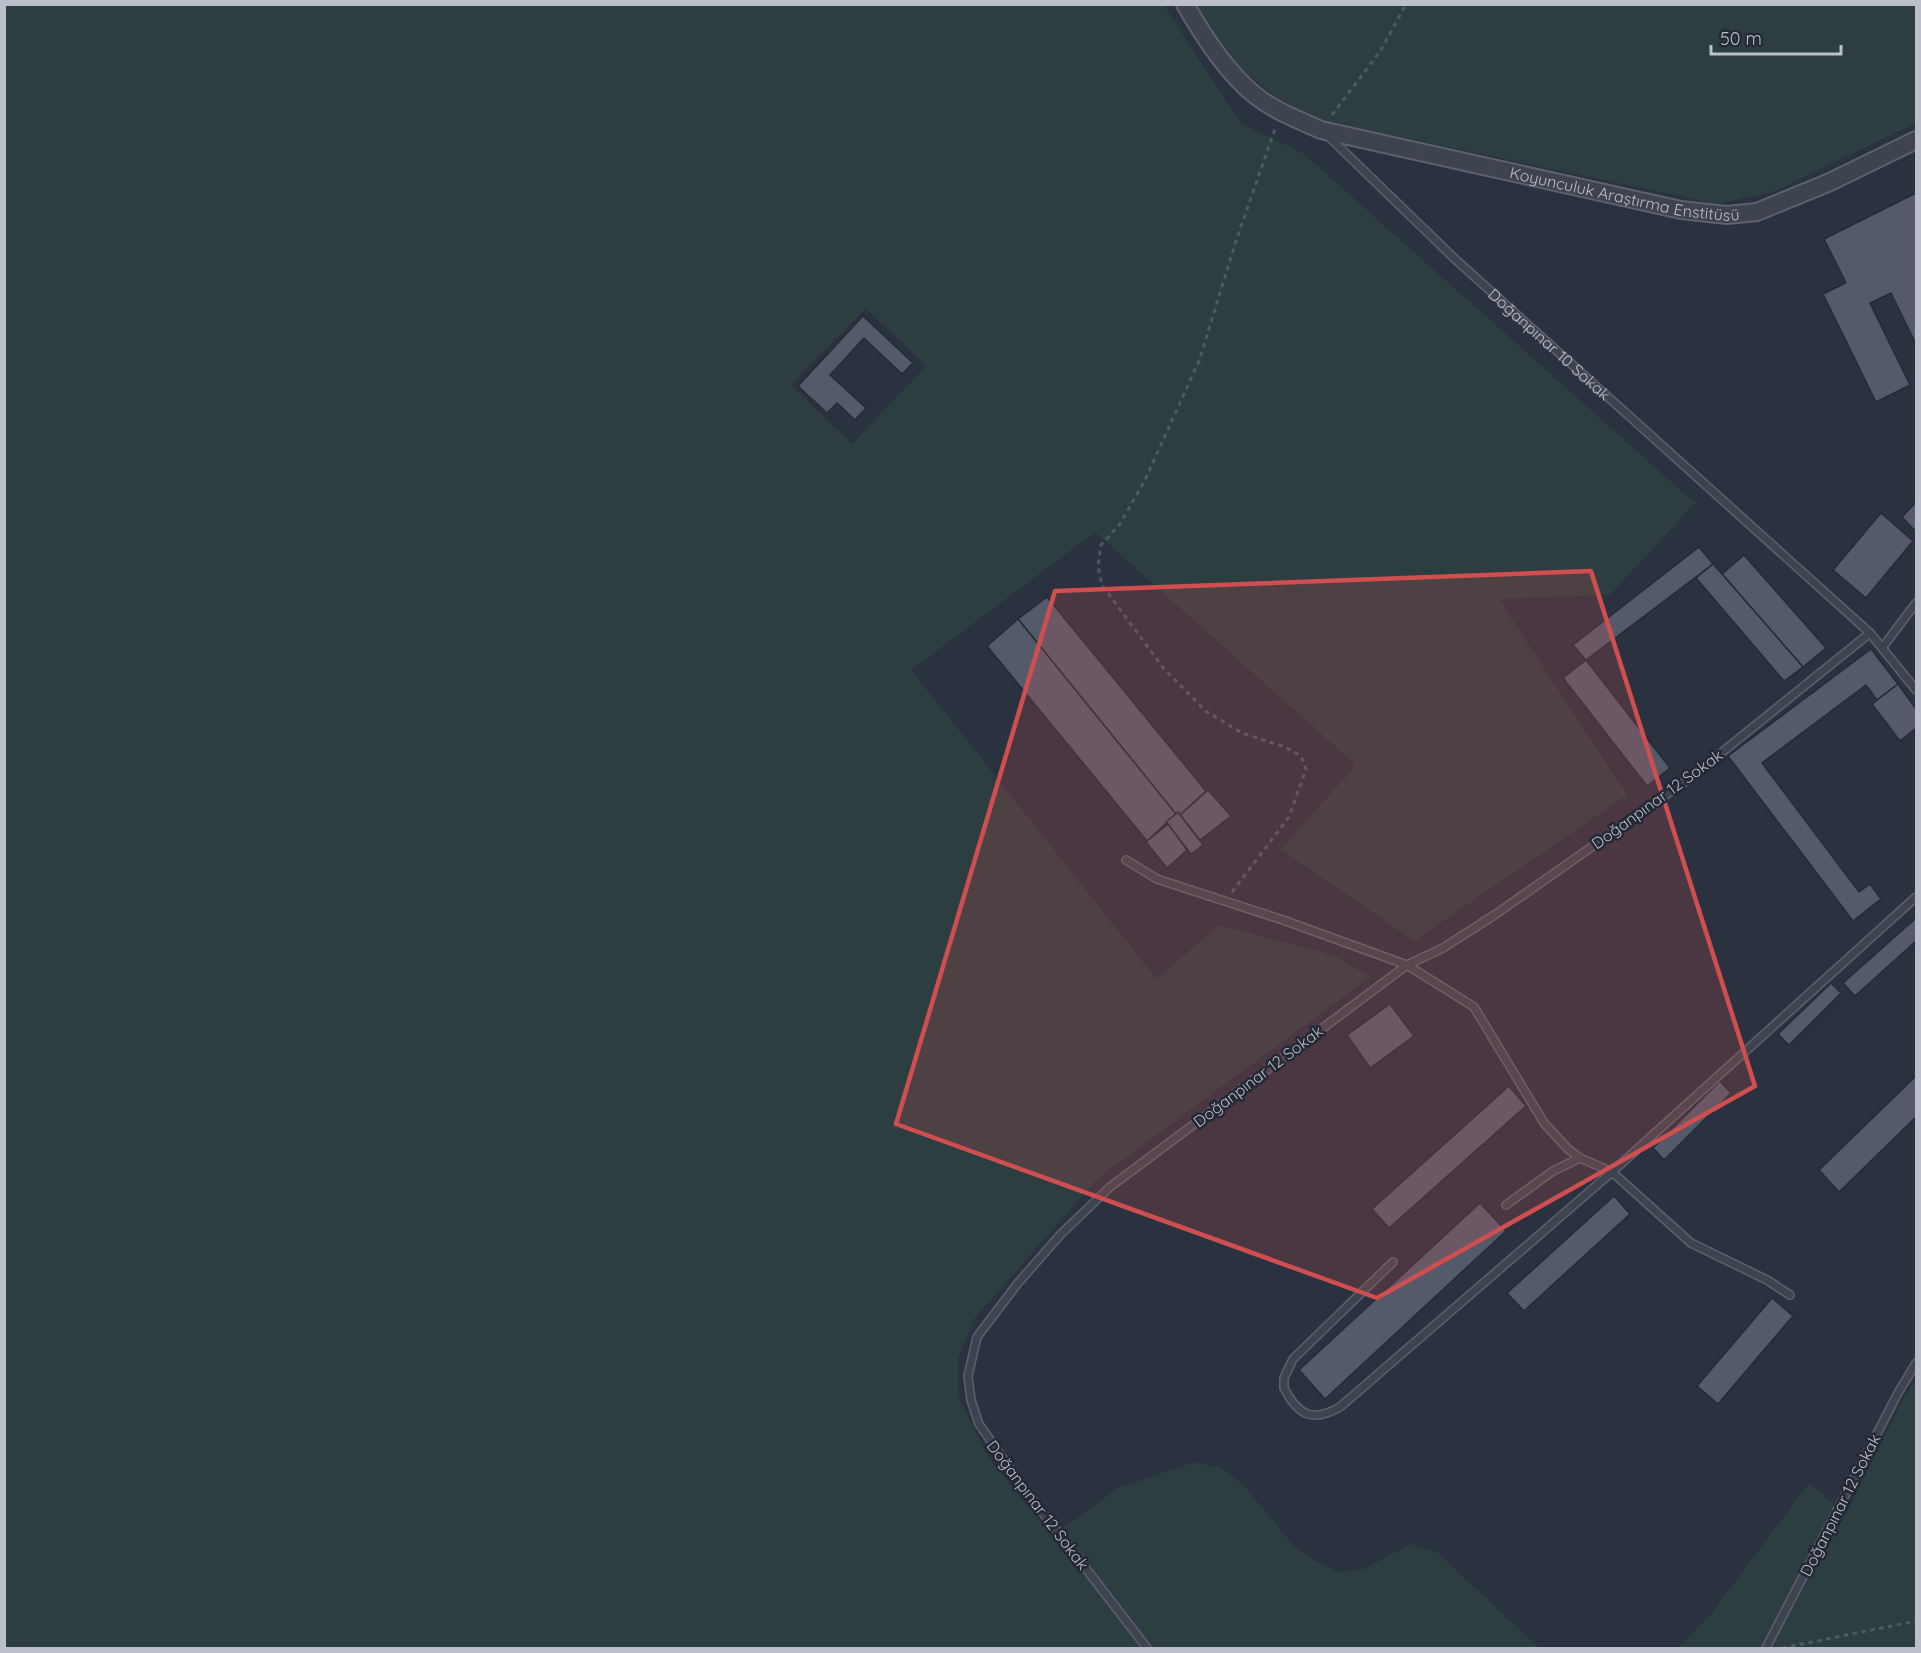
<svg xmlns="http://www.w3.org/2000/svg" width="1921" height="1653" viewBox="0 0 1921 1653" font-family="Quicksand,sans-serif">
<rect width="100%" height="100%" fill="#2a313f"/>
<g fill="#2d3e41" fill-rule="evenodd">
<path d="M5,5H1164L1241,124L1303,153L1695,503L1610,595L1499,599L1627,795L1414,941L1281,849L1356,765L1095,532L911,670L1157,979L1219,925L1333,955L1370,977L1098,1178L974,1319L958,1358V1396L988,1457L1052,1536L1118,1488L1194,1462L1221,1468L1243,1484L1292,1544L1313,1560L1338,1572L1364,1569L1411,1544L1437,1552L1539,1648H5ZM866,308L926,366L852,444L791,385Z"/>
<path d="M1196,5H1916V123L1773,192L1717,204L1325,121C1260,94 1231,65 1196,5Z"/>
<polygon points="1916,1379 1916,1648 1678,1648 1711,1614 1809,1483 1846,1514 1904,1397"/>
</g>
<g fill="#545a6a" stroke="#252a37" stroke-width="1.5">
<polygon points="1916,193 1916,344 1891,293 1870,303 1910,385 1876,402 1823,294 1846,283 1824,239"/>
<polygon points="863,316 913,363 902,374 864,338 830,375 866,408 855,420 837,403 827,413 798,386"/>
<polygon points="1916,502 1916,532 1902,517"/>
<polygon points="1881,513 1913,541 1866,598 1833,570"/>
<polygon points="1699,547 1713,564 1586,660 1573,645"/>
<polygon points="1744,555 1826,648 1803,667 1722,574"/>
<polygon points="1713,564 1722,574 1803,667 1784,681 1696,578"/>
<polygon points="1047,597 1206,791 1180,815 1176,814 1018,619"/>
<polygon points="1018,619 1176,814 1147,841 987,646"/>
<polygon points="1871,649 1898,684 1877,700 1866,685 1762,763 1859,892 1870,884 1881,899 1853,921 1728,756"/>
<polygon points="1586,660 1670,768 1647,786 1563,678"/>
<polygon points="1898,684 1916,709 1916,728 1900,741 1872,704"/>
<polygon points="1208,790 1231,816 1200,840 1180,815"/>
<polygon points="1178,812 1203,845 1191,854 1166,822"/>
<polygon points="1168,824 1187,850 1167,868 1146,842"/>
<polygon points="1916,918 1916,941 1855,996 1843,983"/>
<polygon points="1831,983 1841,993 1789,1045 1778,1034"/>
<polygon points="1390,1004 1414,1036 1370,1068 1347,1035"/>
<polygon points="1916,1076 1916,1117 1839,1192 1819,1170"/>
<polygon points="1720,1081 1731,1093 1664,1160 1653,1148"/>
<polygon points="1509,1086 1526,1106 1389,1228 1372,1209"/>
<polygon points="1614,1196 1630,1214 1524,1311 1507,1293"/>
<polygon points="1480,1203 1506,1231 1325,1399 1299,1370"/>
<polygon points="1772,1298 1793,1316 1718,1404 1697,1386"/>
</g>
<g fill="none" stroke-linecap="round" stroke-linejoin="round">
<defs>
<g id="service">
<path id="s1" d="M1328,136L1456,260L1870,633L1916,690"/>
<polyline points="1882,648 1916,603"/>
<polyline points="1126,860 1157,879 1283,920 1407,965 1474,1007 1544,1123 1568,1149 1580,1158 1612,1172 1691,1243 1767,1280 1790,1295"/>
<polyline points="1506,1205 1553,1171 1580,1158"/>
<path d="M1393,1262L1293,1359L1284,1378V1388C1298,1415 1312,1423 1340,1407L1612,1172L1916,897"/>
<polyline points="1147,1648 1020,1483 979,1424 971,1400 968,1376 977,1337 1018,1283 1061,1234 1110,1187 1407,965 1443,948 1496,914 1690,778 1870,633"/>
<polyline points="1766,1648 1898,1393 1916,1363"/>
</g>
<g id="tertiary">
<path id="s2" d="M1185,4C1203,36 1227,73 1256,96C1275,111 1299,120 1321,130L1681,210L1727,215L1757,212L1830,182L1916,140"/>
</g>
</defs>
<use href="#service" stroke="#5c616d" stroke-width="10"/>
<use href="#tertiary" stroke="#5c616d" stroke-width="20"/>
<g stroke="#4c5b5f" stroke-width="3" stroke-dasharray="4.5 4.5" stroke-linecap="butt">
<polyline points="1332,115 1381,50 1406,4"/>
<polyline points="1232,892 1289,817 1306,769 1301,756 1285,747 1242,733 1207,712 1164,669 1102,585 1098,566 1101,545 1120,524 1145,480 1199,361 1236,241 1276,126"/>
<polyline points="1782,1648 1916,1621"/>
</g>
<use href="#service" stroke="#3e444f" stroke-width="7"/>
<use href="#tertiary" stroke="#3e444f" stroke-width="16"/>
</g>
<path fill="#cf4e50" fill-opacity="0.2" stroke="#cf4e50" stroke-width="4.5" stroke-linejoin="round" d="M1591,571L1755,1086L1377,1298L896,1124L1055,591Z"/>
<g text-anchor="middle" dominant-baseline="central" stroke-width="5" stroke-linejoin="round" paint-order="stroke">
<g font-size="16" fill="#bbbfca" stroke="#232835">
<text stroke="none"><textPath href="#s2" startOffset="501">Koyunculuk Araştırma Enstitüsü</textPath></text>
<text stroke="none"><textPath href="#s1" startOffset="304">Doğanpınar 10 Sokak</textPath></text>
<text transform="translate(1657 799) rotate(-36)">Doğanpınar 12 Sokak</text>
<text transform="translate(1258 1076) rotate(-37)">Doğanpınar 12 Sokak</text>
<text transform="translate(1038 1505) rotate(53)">Doğanpınar 12 Sokak</text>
<text transform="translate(1840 1505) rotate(-63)">Doğanpınar 12 Sokak</text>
</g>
</g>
<rect width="1921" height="1653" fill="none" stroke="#bbbfca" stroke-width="12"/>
<path d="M1711 45v9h130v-9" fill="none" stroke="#bbbfca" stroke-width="3"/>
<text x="1720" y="45" font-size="18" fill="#bbbfca" stroke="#232835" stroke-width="4.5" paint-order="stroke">50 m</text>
</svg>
